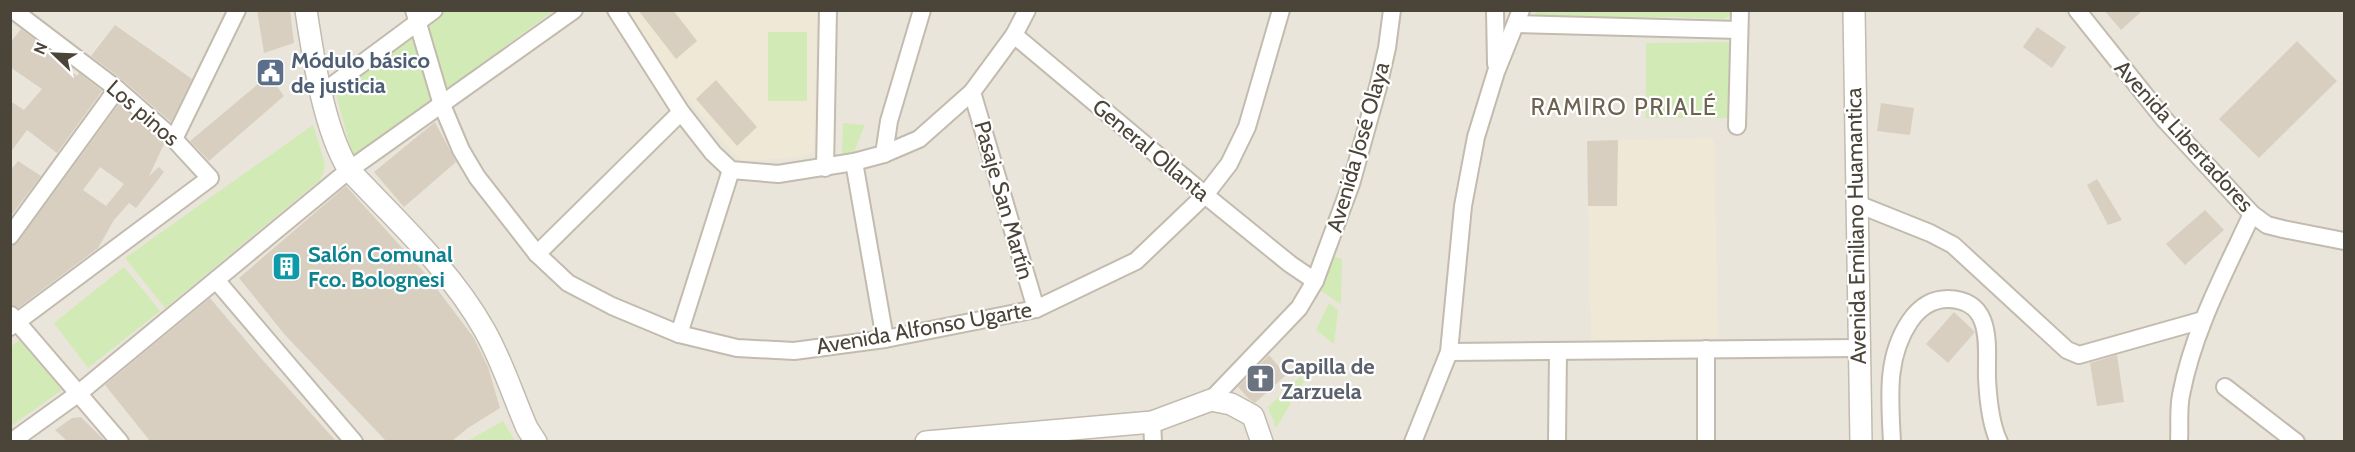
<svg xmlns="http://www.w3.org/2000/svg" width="2355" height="452" viewBox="0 0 2355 452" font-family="Cabin,sans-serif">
<rect width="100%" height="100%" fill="#f6f3ec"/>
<rect fill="#eae5da" x="11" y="11" width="2333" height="430"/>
<g fill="#efe8d6">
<polygon points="628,11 817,11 814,151 802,157 740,161 679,89"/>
<polygon points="1714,138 1718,338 1591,341 1587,141"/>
</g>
<g fill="#d2eab5">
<polygon points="1537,10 1732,11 1732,15 1723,19 1674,17 1532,20"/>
<polygon points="443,11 553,11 446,90 425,24"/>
<polygon points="414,32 434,104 353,158 335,90"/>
<rect x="768" y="32" width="39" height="69"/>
<polygon points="1733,42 1733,118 1646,118 1646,43"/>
<polygon points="843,123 865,125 853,154 842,153"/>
<polygon points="313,125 325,164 324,171 320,180 165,308 125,258"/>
<polygon points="1333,256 1342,259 1341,304 1318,289"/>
<polygon points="124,267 160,311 88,368 54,323"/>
<polygon points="1329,303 1338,310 1334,344 1316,330"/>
<polygon points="19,340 62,390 11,426 11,347"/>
<polygon points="1300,377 1304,381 1276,428 1268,407"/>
<polygon points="503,421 515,441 468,441"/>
</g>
<g fill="#d8cfc1" fill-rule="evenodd">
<polygon points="257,10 290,10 294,43 264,53"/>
<polygon points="638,10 673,10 697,41 676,59"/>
<polygon points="2104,10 2143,10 2121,30"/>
<polygon points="115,25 192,79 171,122 124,81 91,56"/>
<polygon points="2037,27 2066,47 2052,68 2023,47"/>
<polygon points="21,29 53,53 51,56 77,76 79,73 102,91 57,153 27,130 10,153 10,101 24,110 42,89 10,67 10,43"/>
<polygon points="2297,41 2337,81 2259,158 2219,119"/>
<polygon points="269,75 284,96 209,161 190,141"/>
<polygon points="716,80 757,127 737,146 696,99"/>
<polygon points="1881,103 1914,108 1910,135 1877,131"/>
<path d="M119,104L164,144L149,176L159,167L164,172L136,208L129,203L114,220L98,248L18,308L10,305V246L18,242ZM100,167L124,184L106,206L83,190Z"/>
<polygon points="435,122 456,162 404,207 374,172"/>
<polygon points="1618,140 1617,206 1588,206 1587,141"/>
<polygon points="18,161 41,176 10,217 10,171"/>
<polygon points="2097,179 2122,220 2108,225 2087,185"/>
<polygon points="346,186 425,273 474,338 488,367 500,408 468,428 452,441 386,441 285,335 239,278"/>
<polygon points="2205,210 2224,230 2185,265 2166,244"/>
<polygon points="210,298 259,356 336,441 150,441 105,385"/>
<polygon points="1954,312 1975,332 1948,363 1926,344"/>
<polygon points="1269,355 1286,375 1255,403 1249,399 1238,387"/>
<polygon points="2117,355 2124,402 2097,406 2090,363"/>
<polygon points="81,417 105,441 67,441 55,430 72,418"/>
</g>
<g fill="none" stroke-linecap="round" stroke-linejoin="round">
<defs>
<g id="minor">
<polyline points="414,10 442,105 461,150 477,177 537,254 568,283 612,306 679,334 737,348 794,351 885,339 1036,309 1136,261 1205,195 1229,164 1247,127 1281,10"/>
<polyline points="616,10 681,112 713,153 731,170 778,174 854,162 884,154 919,139 972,92 1014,35 1027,10"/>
<polyline points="1495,10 1496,64"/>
<polyline points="2077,10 2164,119 2252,214 2267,225 2283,229 2344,241"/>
<polyline points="1516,24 1739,30"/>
<polyline points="1014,35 1205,195 1290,264 1315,281"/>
<polyline points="972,92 1036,309"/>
<polyline points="322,93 434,10"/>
<polyline points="1737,126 1740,10"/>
<polyline points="174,139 237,10"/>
<polyline points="884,154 889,121 922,10"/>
<polyline points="854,162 885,339"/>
<polyline points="825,168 828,10"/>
<polyline points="1855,203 1930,233 1953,245 2067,350 2079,355 2203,320"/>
<polyline points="10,236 117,89"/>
<polyline points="537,254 681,112"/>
<polyline points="216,280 354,442"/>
<polyline points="11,315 120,442"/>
<polyline points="10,327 210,178 174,139 117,89 13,10"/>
<polyline points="679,334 731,170"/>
<polyline points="1449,352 1858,348"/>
<polyline points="2225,387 2296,442"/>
<polyline points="1211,400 1299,308 1315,281 1351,184 1378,87 1387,48 1392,10"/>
<polyline points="1152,422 1153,442"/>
<polyline points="11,442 79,393 349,170 574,10"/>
<polyline points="1413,442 1449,352 1463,206 1476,137 1496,72 1521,10"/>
<polyline points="1557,442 1558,351"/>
<polyline points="1706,442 1706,349"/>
<path d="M1892,442C1890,399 1885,358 1910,321C1919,308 1932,299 1948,299C1995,300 1986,348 1987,378C1988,399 1990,423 1999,442"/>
<path d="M2179,442C2180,426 2178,410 2181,395C2193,331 2225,272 2252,214"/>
</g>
<g id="tertiary">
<path d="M306,10C313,57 324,130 349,170C396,220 451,270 485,331C502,361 513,396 527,428L536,442"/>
<polyline points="1854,10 1861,442"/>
<polyline points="926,442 1152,422 1211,400 1231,404 1253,416 1262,442"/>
</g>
</defs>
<use href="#minor" stroke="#c2bbae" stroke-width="20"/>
<use href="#tertiary" stroke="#c2bbae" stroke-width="24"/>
<use href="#minor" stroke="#fff" stroke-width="16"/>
<use href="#tertiary" stroke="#fff" stroke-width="21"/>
</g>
<defs>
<symbol id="civic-square" viewBox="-11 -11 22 22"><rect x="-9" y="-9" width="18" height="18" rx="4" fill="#5c6f8a" stroke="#fff"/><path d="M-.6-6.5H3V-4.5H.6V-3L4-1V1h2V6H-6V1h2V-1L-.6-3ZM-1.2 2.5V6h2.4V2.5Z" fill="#fff"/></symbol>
<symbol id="building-square" viewBox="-11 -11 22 22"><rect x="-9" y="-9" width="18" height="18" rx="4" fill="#0f9aa8" stroke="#fff"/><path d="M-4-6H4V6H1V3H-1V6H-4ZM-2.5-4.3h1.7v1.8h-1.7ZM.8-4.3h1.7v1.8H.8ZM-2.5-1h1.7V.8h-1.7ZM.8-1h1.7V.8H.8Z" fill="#fff"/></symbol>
<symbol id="church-square" viewBox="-11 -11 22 22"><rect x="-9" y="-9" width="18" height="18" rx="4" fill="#6b7280" stroke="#fff"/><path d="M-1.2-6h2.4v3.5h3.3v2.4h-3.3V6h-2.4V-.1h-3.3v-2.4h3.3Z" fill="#fff"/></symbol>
</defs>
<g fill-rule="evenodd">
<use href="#civic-square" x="254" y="56" width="33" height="33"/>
<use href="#building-square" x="270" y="250" width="33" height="33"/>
<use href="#church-square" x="1244" y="362" width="33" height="33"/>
</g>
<g text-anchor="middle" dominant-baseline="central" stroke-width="4.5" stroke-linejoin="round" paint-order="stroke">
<g font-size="22" font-weight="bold" fill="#4e5e75" stroke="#fff" text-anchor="start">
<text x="291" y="60">Módulo básico<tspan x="291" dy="25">de justicia</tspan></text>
</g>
<g font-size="22" fill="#4b4439" stroke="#fff">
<text transform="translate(143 113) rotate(41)">Los pinos</text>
<text transform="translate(2184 136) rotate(48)">Avenida Libertadores</text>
<text transform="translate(1358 147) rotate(-74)">Avenida José Olaya</text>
<text transform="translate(1151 150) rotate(40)">General Ollanta</text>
<text transform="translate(1004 200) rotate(74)">Pasaje San Martín</text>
<text transform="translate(1856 226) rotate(-91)">Avenida Emiliano Huamantica</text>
<text transform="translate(924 328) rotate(-10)">Avenida Alfonso Ugarte</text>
</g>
<g font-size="22" font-weight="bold" fill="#0d838f" stroke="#fff" text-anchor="start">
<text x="308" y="254">Salón Comunal<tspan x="308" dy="25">Fco. Bolognesi</tspan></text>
</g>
<g font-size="22" font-weight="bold" fill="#5b616d" stroke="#fff" text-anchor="start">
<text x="1281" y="366">Capilla de<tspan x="1281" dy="25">Zarzuela</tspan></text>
</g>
<g font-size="24" letter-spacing="1.5" fill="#6e6250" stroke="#fff">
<text x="1624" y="106">RAMIRO PRIALÉ</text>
</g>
</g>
<rect width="2355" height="452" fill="none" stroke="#4b4439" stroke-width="24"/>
<g transform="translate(54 54) rotate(293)" stroke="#ffffff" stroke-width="4.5" paint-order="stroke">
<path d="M0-4.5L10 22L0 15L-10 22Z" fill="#4b4439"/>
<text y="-9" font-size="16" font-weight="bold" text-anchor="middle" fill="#4b4439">N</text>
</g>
</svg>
